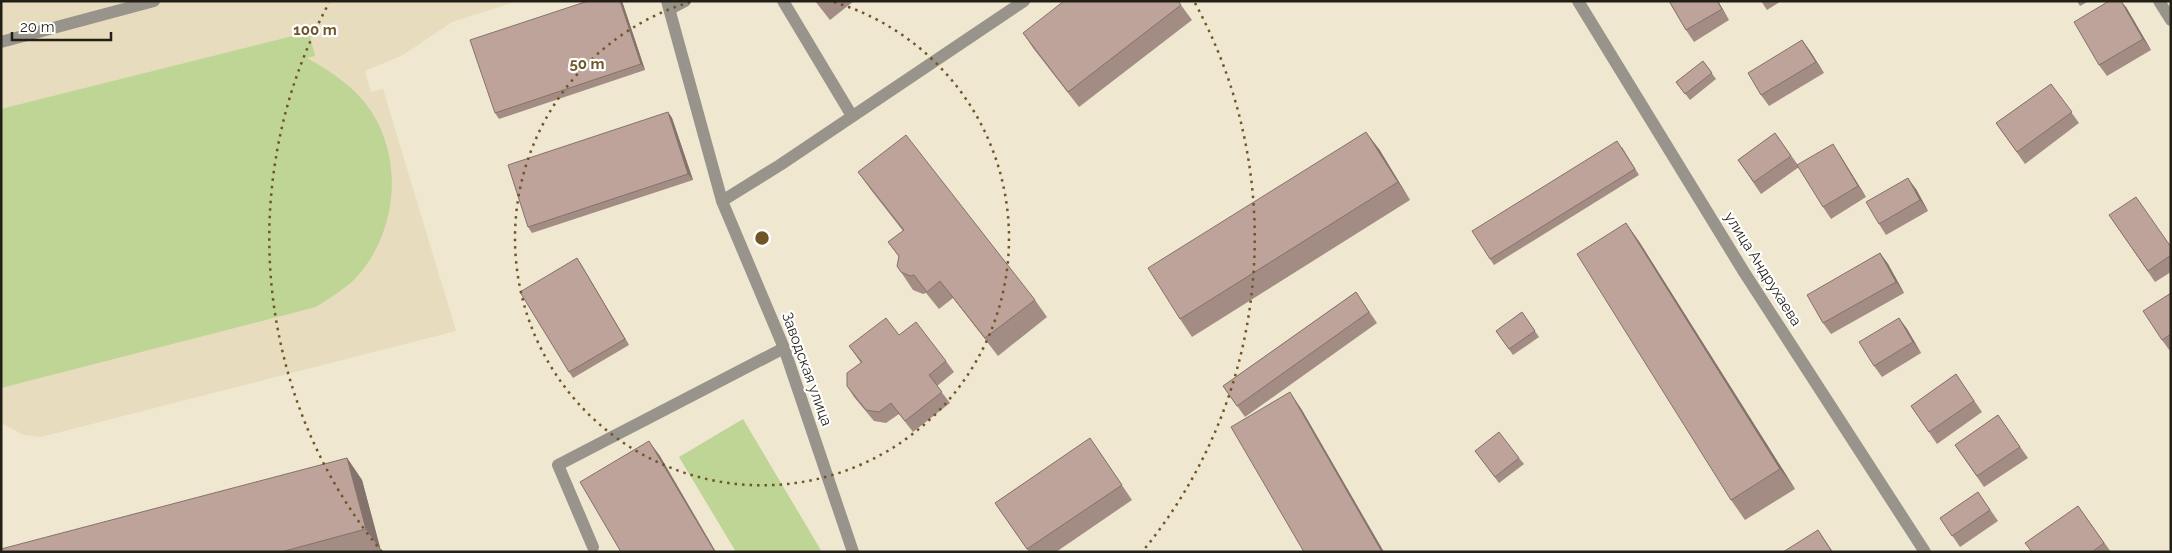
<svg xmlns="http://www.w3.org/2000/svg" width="2172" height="553" viewBox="0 0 2172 553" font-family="Raleway,sans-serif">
<rect width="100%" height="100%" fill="#efe7cf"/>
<polygon fill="#e7dcbd" points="1,1 518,1 452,22 403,55 365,71 371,92 383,89 456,331 41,437 24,435 1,423"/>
<g fill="#bfd595">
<path d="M309,32L315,56L307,58C332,72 356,88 371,111C403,160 397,228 361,272C349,287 331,297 316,307L1,388V109Z"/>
<polygon points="743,419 822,552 736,552 679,457"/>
</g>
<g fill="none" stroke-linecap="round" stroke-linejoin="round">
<g stroke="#99948b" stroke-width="12">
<polyline points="667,1 722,201 780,165 1024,1"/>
<polyline points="783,1 852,116"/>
<polyline points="1578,1 1744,272 1925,552"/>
<polyline points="2159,1 2171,20"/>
<polyline points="670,9 685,1"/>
<polyline points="1,42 154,1"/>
<polyline points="722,201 784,348 853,552"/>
<polyline points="593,547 558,465 784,348"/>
</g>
</g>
<g fill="#a38c84">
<polygon points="622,1 645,70 499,119 495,113"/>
<polygon points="815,1 854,1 830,20"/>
<polygon points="1178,1 1192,20 1079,107 1033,48 1023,33"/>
<polygon points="1669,1 1718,1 1729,20 1694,42 1686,30"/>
<polygon points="1761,1 1781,1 1767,10"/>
<polygon points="2077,1 2089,1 2080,6"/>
<polygon points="2126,7 2151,50 2107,76 2099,65"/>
<polygon points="1802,40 1810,51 1824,73 1769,106 1761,95"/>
<polygon points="1703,61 1716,79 1690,100 1676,82"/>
<polygon points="2051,84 2079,123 2025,164 1996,123"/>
<polygon points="668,112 672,118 693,180 532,233 528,227"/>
<polygon points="1775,133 1798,165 1840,155 1866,197 1831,219 1823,207 1799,167 1761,194 1738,160"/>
<polygon points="1622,147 1639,175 1494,265 1490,259"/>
<polygon points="1379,149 1410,200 1192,337 1180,319"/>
<polygon points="858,172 1035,300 1047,317 998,356 953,298 939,309 926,293 923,294 913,290 901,272 899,257 888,242 903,231 871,190"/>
<polygon points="1916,189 1928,211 1886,235 1879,224"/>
<polygon points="2109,215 2171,247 2171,272 2155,282"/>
<polygon points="1626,223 1640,243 1795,489 1745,520 1731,500"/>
<polygon points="1880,253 1888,264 1904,293 1831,334 1823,323"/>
<polygon points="577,258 629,345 573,378 569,372"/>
<polygon points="1356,292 1377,323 1245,417 1223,386"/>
<polygon points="2171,293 2171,351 2170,351 2162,340"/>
<polygon points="1522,312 1539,337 1513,355 1496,331"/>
<polygon points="1899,318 1907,329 1921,353 1882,377 1874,366"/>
<polygon points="899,335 946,361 954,372 937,386 950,403 913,432 899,414 886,423 874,421 854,397 847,386 861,363 849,346"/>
<polygon points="1956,374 1982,412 1937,444 1911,406"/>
<polygon points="1998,415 2028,458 1984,487 1955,445"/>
<polygon points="1090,438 1132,500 1056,552 1029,552 995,503"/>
<polygon points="1475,451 1519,458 1524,464 1499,483"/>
<polygon points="347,458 362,480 381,551 377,552 1,552"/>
<polygon points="1978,492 1998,521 1960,547 1940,518"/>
<polygon points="2078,506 2111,552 2032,552"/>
</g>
<g fill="#84726c">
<polygon points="620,1 622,1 645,70 641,64"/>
<polygon points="1717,1 1718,1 1729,20 1722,9"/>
<polygon points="2121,1 2126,7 2151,50 2143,39"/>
<polygon points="1802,40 1810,51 1824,73 1816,62"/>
<polygon points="668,112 672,118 693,180 688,174"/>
<polygon points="1366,132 1379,149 1410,200 1398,182"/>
<polygon points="1833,144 1840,155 1866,197 1858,186"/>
<polygon points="1908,178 1916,189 1928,211 1920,200"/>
<polygon points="1626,223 1640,243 1795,489 1780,469"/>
<polygon points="1880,253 1888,264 1904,293 1896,282"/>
<polygon points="577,258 581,264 629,345 625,339"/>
<polygon points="1899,318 1907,329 1921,353 1913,342"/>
<polygon points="1290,392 1302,410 1384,552 1382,552"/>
<polygon points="649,441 660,456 716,552 715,552"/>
<polygon points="347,458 362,480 381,551 366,529"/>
<polygon points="1818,530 1833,552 1832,552"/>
</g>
<g fill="#bda39a" stroke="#84726c">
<polygon points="588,1 620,1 641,64 495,113 470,40"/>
<polygon points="1064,1 1178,1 1181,5 1068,92 1023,33"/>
<polygon points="1669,1 1717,1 1722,9 1686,30"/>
<polygon points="2109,1 2121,1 2143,39 2099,65 2074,22"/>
<polygon points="1802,40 1816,62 1761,95 1748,73"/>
<polygon points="1703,61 1712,73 1685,94 1676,82"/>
<polygon points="2051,84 2072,112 2017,152 1996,123"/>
<polygon points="668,112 688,174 528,227 508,165"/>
<polygon points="1366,132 1398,182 1180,319 1148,268"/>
<polygon points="1775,133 1791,156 1754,182 1738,160"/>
<polygon points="906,135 1035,300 985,338 940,281 927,292 914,275 910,276 901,272 897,266 899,256 888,242 904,230 858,172"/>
<polygon points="1617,141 1635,169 1490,259 1472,231"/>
<polygon points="1833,144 1858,186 1823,207 1797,165"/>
<polygon points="1908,178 1920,200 1879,224 1866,202"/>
<polygon points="2136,197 2171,247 2171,255 2148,271 2109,215"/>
<polygon points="1626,223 1780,469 1731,500 1577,254"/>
<polygon points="1880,253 1896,282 1823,323 1807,295"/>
<polygon points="577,258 625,339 569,372 520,292"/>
<polygon points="1356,292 1369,312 1237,406 1223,386"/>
<polygon points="2171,293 2171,334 2162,340 2143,311"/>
<polygon points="1522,312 1535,331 1509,349 1496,331"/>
<polygon points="886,318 899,335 916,322 946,361 929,375 942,392 905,421 891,403 879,412 866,410 847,386 847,373 862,362 849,346"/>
<polygon points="1899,318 1913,342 1874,366 1859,342"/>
<polygon points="1956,374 1974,401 1929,432 1911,406"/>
<polygon points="1290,392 1382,552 1304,552 1231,427"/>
<polygon points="1998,415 2020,447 1977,476 1955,445"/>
<polygon points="1499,432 1519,458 1495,477 1475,451"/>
<polygon points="1090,438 1122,485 1027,549 995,503"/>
<polygon points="649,441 715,552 621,552 580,482"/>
<polygon points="347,458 366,529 281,552 1,552 1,549"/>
<polygon points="1978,492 1990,510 1952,536 1940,518"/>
<polygon points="2078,506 2104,543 2092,552 2032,552 2025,543"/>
<polygon points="1818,530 1832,552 1783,552"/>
</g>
<g fill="none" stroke="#705527" stroke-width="2.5" stroke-dasharray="2.5 5">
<path d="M834 2A247 247 0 1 1 690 2"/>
<path d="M382 552A493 493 0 0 1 329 3M1195 3A493 493 0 0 1 1142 552"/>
</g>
<g text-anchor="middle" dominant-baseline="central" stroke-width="4.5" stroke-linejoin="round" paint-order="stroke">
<g font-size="15" fill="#221f16" stroke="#fff">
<text transform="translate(1763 269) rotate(58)">улица Андрухаева</text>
<text transform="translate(807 369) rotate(70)">Заводская улица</text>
</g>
</g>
<circle cx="762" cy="238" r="8" fill="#705527" stroke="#fff" stroke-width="2.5"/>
<g font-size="15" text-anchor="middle" font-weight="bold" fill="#705527" stroke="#fff" stroke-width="4.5" stroke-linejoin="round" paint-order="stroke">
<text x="315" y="35">100 m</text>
<text x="587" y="69">50 m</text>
</g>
<rect width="2172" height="553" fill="none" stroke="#221f16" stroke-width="5"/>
<path d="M12 32v8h99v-8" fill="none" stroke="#221f16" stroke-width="2.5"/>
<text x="20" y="32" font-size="15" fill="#221f16" stroke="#ffffff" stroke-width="4" paint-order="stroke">20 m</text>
</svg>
